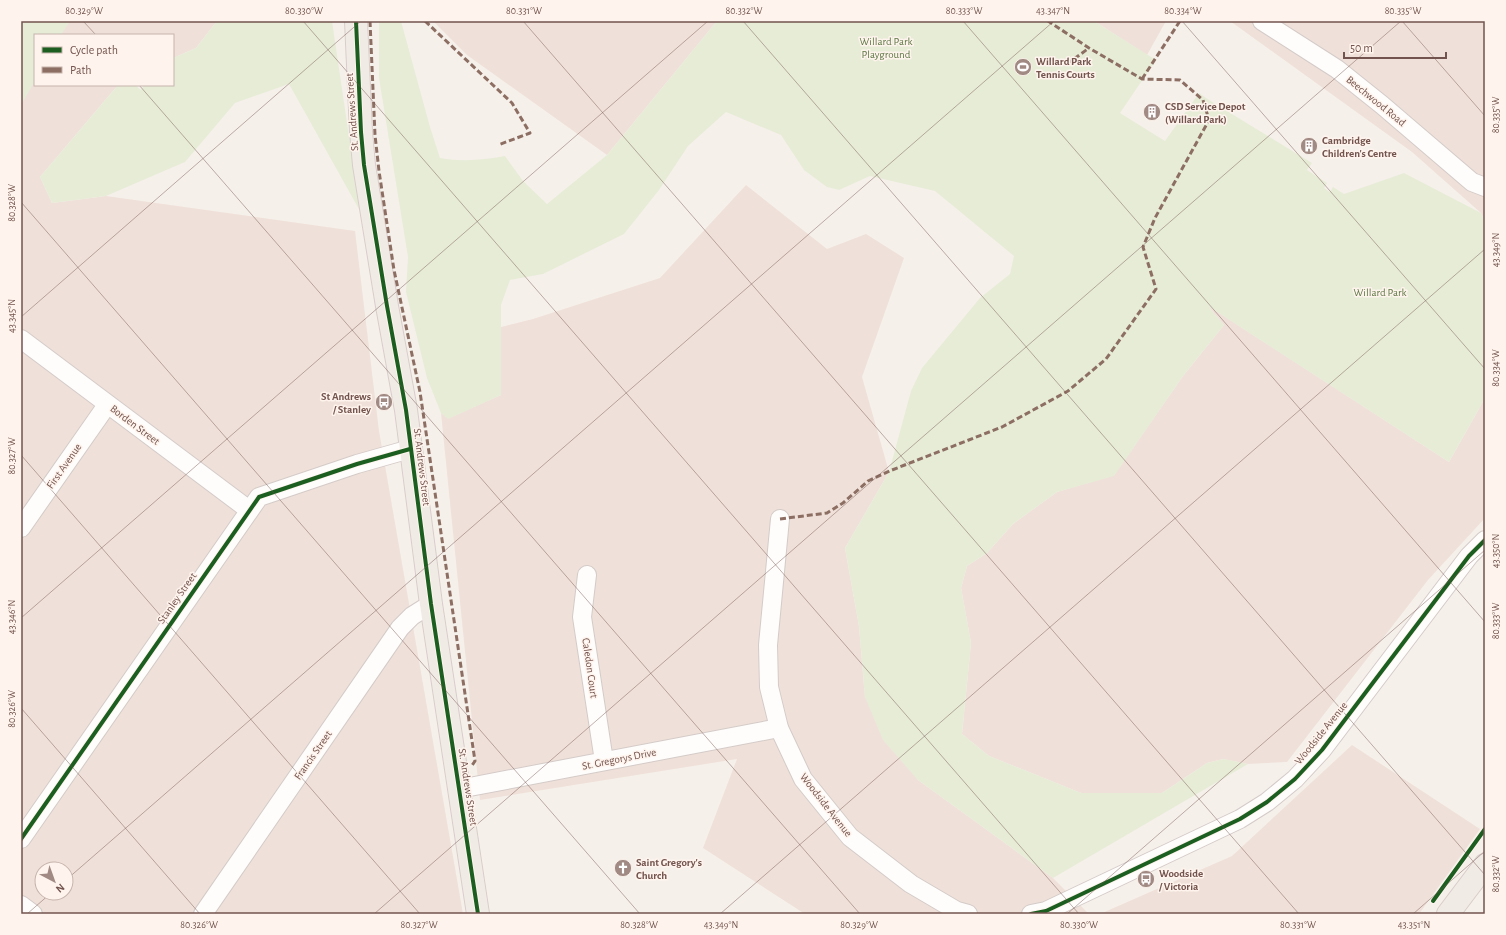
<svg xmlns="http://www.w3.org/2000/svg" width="1506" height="935" viewBox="0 0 1506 935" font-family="'Alegreya Sans',sans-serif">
<rect width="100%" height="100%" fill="#f6f0eb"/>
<g fill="#efe1d9" fill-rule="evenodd">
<path d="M21,21H217L196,48L173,58V35H35V85H118L40,177L52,203L106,196L355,231L379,431L463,914H21ZM42,869H66V893H42Z"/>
<polygon points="433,21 717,21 607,155 467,55"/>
<polygon points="1094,21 1166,21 1147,55"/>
<polygon points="1230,21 1485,21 1485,222 1481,213 1412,152"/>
<polygon points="746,185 827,249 866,234 904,258 862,377 889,472 845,548 859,626 865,697 918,780 1053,878 1089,914 805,914 703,848 737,759 480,800 441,413 448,418 501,395 501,327 533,319 660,278"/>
<polygon points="1207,305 1449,462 1485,398 1485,518 1428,580 1287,762 1248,764 1223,759 1207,763 1162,793 1081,793 989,756 962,734 971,643 961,588 967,566 987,553 1013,524 1057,492 1114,475 1183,376 1224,325"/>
<polygon points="1352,745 1480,829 1419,914 1100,914 1232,856"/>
</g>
<g fill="#e7ecd7">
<polygon points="21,21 70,21 61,35 35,35 35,81 21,105"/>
<polygon points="217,21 332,21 360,211 289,84 235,103 185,162 106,196 52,203 40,177 118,85 135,85 141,90 144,85 173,85 173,58 196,48"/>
<path d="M379,21H401L430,127L440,158C462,162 483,160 505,156L523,181L547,204L607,155L717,21H1094L1156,60L1120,113L1165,141L1199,93L1209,100L1312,163L1307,170L1327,183L1324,188L1330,192L1333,187L1344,194L1404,173L1481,213L1485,222V398L1449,462L1208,306L1224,325L1183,376L1114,476L1057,492L1013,524L987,553L967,566L961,588L971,643L962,734L989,756L1081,793H1162L1207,763L1223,759L1248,764L1053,878L918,780L883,740L865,697L859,626L845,548L889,472L911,391L922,368L980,298L1010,274L1014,256L935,191L870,176L839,190L827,187L804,170L781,135L726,112L688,146L659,190L624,234L543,274L510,280L501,305V395L448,419L441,413L427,378L406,292L408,257L379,78Z"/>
</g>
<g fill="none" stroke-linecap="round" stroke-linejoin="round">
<defs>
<g id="minor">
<polyline points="1262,21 1337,69 1382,105 1472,182 1485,187"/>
<polyline points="21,339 249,510"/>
<polyline points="780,519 768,645 769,687 779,728 803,779 850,837 911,884 957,911 968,914"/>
<polyline points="21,528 107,405"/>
<polyline points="587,575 582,617 604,761"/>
<polyline points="459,789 779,728"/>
<polyline points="21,839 259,497 357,464 410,449"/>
<polyline points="21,905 33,914"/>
<polyline points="203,914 400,628 412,616 431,604"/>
<polyline points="1031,914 1046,911 1240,819 1267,802 1295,779 1322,750 1469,556 1485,540"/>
</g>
<g id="major">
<polyline points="356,21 361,132 364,165 387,306 406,410 431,604 478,914"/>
<polyline points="1448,914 1485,865"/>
</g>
</defs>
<use href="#minor" stroke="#d4cbc8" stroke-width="20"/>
<use href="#major" stroke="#d8cdca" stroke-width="24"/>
<use href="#minor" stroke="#fefdfc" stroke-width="18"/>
<use href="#major" stroke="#f1ebe6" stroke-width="22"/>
<g stroke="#8d6e63" stroke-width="3" stroke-dasharray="6 3" stroke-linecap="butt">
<polyline points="370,21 375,135 379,171 394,270 420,392 475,761 471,767"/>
<polyline points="425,21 512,103 530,133 498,145"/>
<polyline points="1067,64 1089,48"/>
<polyline points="1142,79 1180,21"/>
<polyline points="780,519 827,513 843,503 868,481 892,470 1002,427 1068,391 1106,359 1156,289 1143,247 1155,218 1209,120 1203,100 1180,80 1142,79 1089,48 1048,21"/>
</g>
<defs>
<g id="cycleway">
<polyline points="356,21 361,132 364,165 387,306 406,410 431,604 478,914"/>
<polyline points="21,839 259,497 357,464 410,449"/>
<polyline points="1433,901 1485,829"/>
<polyline points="1031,914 1046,911 1240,819 1267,802 1295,779 1322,750 1469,556 1485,540"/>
</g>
</defs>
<use href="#cycleway" stroke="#fef4ed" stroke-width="6"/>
<use href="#cycleway" stroke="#1b5e20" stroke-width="4"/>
</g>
<path fill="none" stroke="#73534d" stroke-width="1" stroke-opacity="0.45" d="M83,21L96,35M303,21L1079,914M523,21L1299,914M743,21L1485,875M963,21L1485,622M1182,21L1485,369M1402,21L1485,116M139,85L860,914M21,202L640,914M21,317L361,21M21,455L420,914M21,618L708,21M21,708L200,914M66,880L1054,21M27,914L51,893M374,914L1401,21M720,914L1485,249M1067,914L1485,550M1413,914L1485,851"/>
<defs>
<symbol id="stadium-disc" viewBox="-11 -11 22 22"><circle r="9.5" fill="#a18a84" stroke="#fef4ed"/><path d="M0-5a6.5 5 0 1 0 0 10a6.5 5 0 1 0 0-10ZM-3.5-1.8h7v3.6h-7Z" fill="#fff"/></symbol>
<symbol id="building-disc" viewBox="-11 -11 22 22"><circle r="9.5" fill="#a18a84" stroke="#fef4ed"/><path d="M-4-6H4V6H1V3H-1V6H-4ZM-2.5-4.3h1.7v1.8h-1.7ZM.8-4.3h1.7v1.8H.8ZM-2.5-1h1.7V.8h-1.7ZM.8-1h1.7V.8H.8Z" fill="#fff"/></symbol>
<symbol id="bus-disc" viewBox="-11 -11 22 22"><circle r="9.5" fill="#a18a84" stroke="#fef4ed"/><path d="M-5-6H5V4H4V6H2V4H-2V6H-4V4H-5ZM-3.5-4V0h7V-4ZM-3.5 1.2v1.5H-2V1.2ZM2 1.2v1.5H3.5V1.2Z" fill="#fff"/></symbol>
<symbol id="church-disc" viewBox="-11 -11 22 22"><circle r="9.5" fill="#a18a84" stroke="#fef4ed"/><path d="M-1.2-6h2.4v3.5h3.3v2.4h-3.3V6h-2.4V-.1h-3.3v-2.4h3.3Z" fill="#fff"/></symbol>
</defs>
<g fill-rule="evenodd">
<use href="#stadium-disc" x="1013" y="57" width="20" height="20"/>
<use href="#building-disc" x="1142" y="102" width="20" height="20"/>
<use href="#building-disc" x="1299" y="136" width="20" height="20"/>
<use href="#bus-disc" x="374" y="392" width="20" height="20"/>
<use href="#church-disc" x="613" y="858" width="20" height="20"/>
<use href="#bus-disc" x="1136" y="869" width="20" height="20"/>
</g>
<g text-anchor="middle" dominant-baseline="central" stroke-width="3" stroke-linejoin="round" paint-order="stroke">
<g font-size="11" fill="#5e7845" stroke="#fef4ed">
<text x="886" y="41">Willard Park<tspan x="886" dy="13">Playground</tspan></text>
<text x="1380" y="292">Willard Park</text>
</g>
<g font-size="11" font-weight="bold" fill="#73534d" stroke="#fef4ed" text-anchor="start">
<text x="1036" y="61">Willard Park<tspan x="1036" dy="13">Tennis Courts</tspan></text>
<text x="1165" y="106">CSD Service Depot<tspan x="1165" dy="13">(Willard Park)</tspan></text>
<text x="1322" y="140">Cambridge<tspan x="1322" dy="13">Children's Centre</tspan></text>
<text x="371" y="396" text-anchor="end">St Andrews<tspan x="371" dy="13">/ Stanley</tspan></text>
<text x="636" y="862">Saint Gregory's<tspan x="636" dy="13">Church</tspan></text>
<text x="1159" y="873">Woodside<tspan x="1159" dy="13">/ Victoria</tspan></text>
</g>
<g font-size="11" fill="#73534d" stroke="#fef4ed">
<text transform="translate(1376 101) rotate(39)">Beechwood Road</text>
<text transform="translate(352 112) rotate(-94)">St. Andrews Street</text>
<text transform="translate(135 425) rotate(37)">Borden Street</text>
<text transform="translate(64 466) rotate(-55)">First Avenue</text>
<text transform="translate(422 467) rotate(83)">St. Andrews Street</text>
<text transform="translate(177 598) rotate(-55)">Stanley Street</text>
<text transform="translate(590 668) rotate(82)">Caledon Court</text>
<text transform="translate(1321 733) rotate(-51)">Woodside Avenue</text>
<text transform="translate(313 755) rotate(-55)">Francis Street</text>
<text transform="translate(619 759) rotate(-11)">St. Gregorys Drive</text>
<text transform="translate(468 787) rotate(81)">St. Andrews Street</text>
<text transform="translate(826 805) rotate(52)">Woodside Avenue</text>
</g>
</g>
<rect width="1506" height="935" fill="none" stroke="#fef4ed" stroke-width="44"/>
<rect x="34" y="34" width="140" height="52" fill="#fef4ed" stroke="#c6b4ad"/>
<rect x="42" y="47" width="20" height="6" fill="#1b5e20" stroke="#c6b4ad"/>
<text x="70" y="54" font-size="12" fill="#73534d">Cycle path</text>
<rect x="42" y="67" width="20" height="6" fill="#8d6e63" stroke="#c6b4ad"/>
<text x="70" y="74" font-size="12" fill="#73534d">Path</text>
<g transform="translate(54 881) rotate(139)"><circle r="19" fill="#fef4ed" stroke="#c6b4ad"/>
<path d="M0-3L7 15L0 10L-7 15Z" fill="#a18a84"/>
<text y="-6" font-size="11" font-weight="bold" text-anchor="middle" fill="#73534d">N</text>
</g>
<path d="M1344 52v6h102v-6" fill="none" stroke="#73534d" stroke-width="2"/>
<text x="1350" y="52" font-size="12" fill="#73534d" stroke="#fef4ed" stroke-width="3" paint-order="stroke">50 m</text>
<rect x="22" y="22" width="1462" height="891" fill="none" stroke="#73534d" stroke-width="1.5"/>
<g font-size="10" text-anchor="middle" fill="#73534d">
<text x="84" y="14">80.329°W</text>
<text x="304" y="14">80.330°W</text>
<text x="524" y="14">80.331°W</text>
<text x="744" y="14">80.332°W</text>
<text x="964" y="14">80.333°W</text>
<text x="1053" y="14">43.347°N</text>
<text x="1183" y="14">80.334°W</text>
<text x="1403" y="14">80.335°W</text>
<text transform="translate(1495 115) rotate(-90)" y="4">80.335°W</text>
<text transform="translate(11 203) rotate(-90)" y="4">80.328°W</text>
<text transform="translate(1495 250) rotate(-90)" y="4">43.349°N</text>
<text transform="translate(11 316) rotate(-90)" y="4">43.345°N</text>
<text transform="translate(1495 368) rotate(-90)" y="4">80.334°W</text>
<text transform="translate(11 456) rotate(-90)" y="4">80.327°W</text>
<text transform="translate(1495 551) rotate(-90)" y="4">43.350°N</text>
<text transform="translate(11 617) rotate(-90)" y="4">43.346°N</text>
<text transform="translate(1495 621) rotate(-90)" y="4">80.333°W</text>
<text transform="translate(11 709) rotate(-90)" y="4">80.326°W</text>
<text transform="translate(1495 874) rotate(-90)" y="4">80.332°W</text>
<text x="199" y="928">80.326°W</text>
<text x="419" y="928">80.327°W</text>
<text x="639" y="928">80.328°W</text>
<text x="721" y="928">43.349°N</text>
<text x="859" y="928">80.329°W</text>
<text x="1079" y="928">80.330°W</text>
<text x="1298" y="928">80.331°W</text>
<text x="1414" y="928">43.351°N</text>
</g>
</svg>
